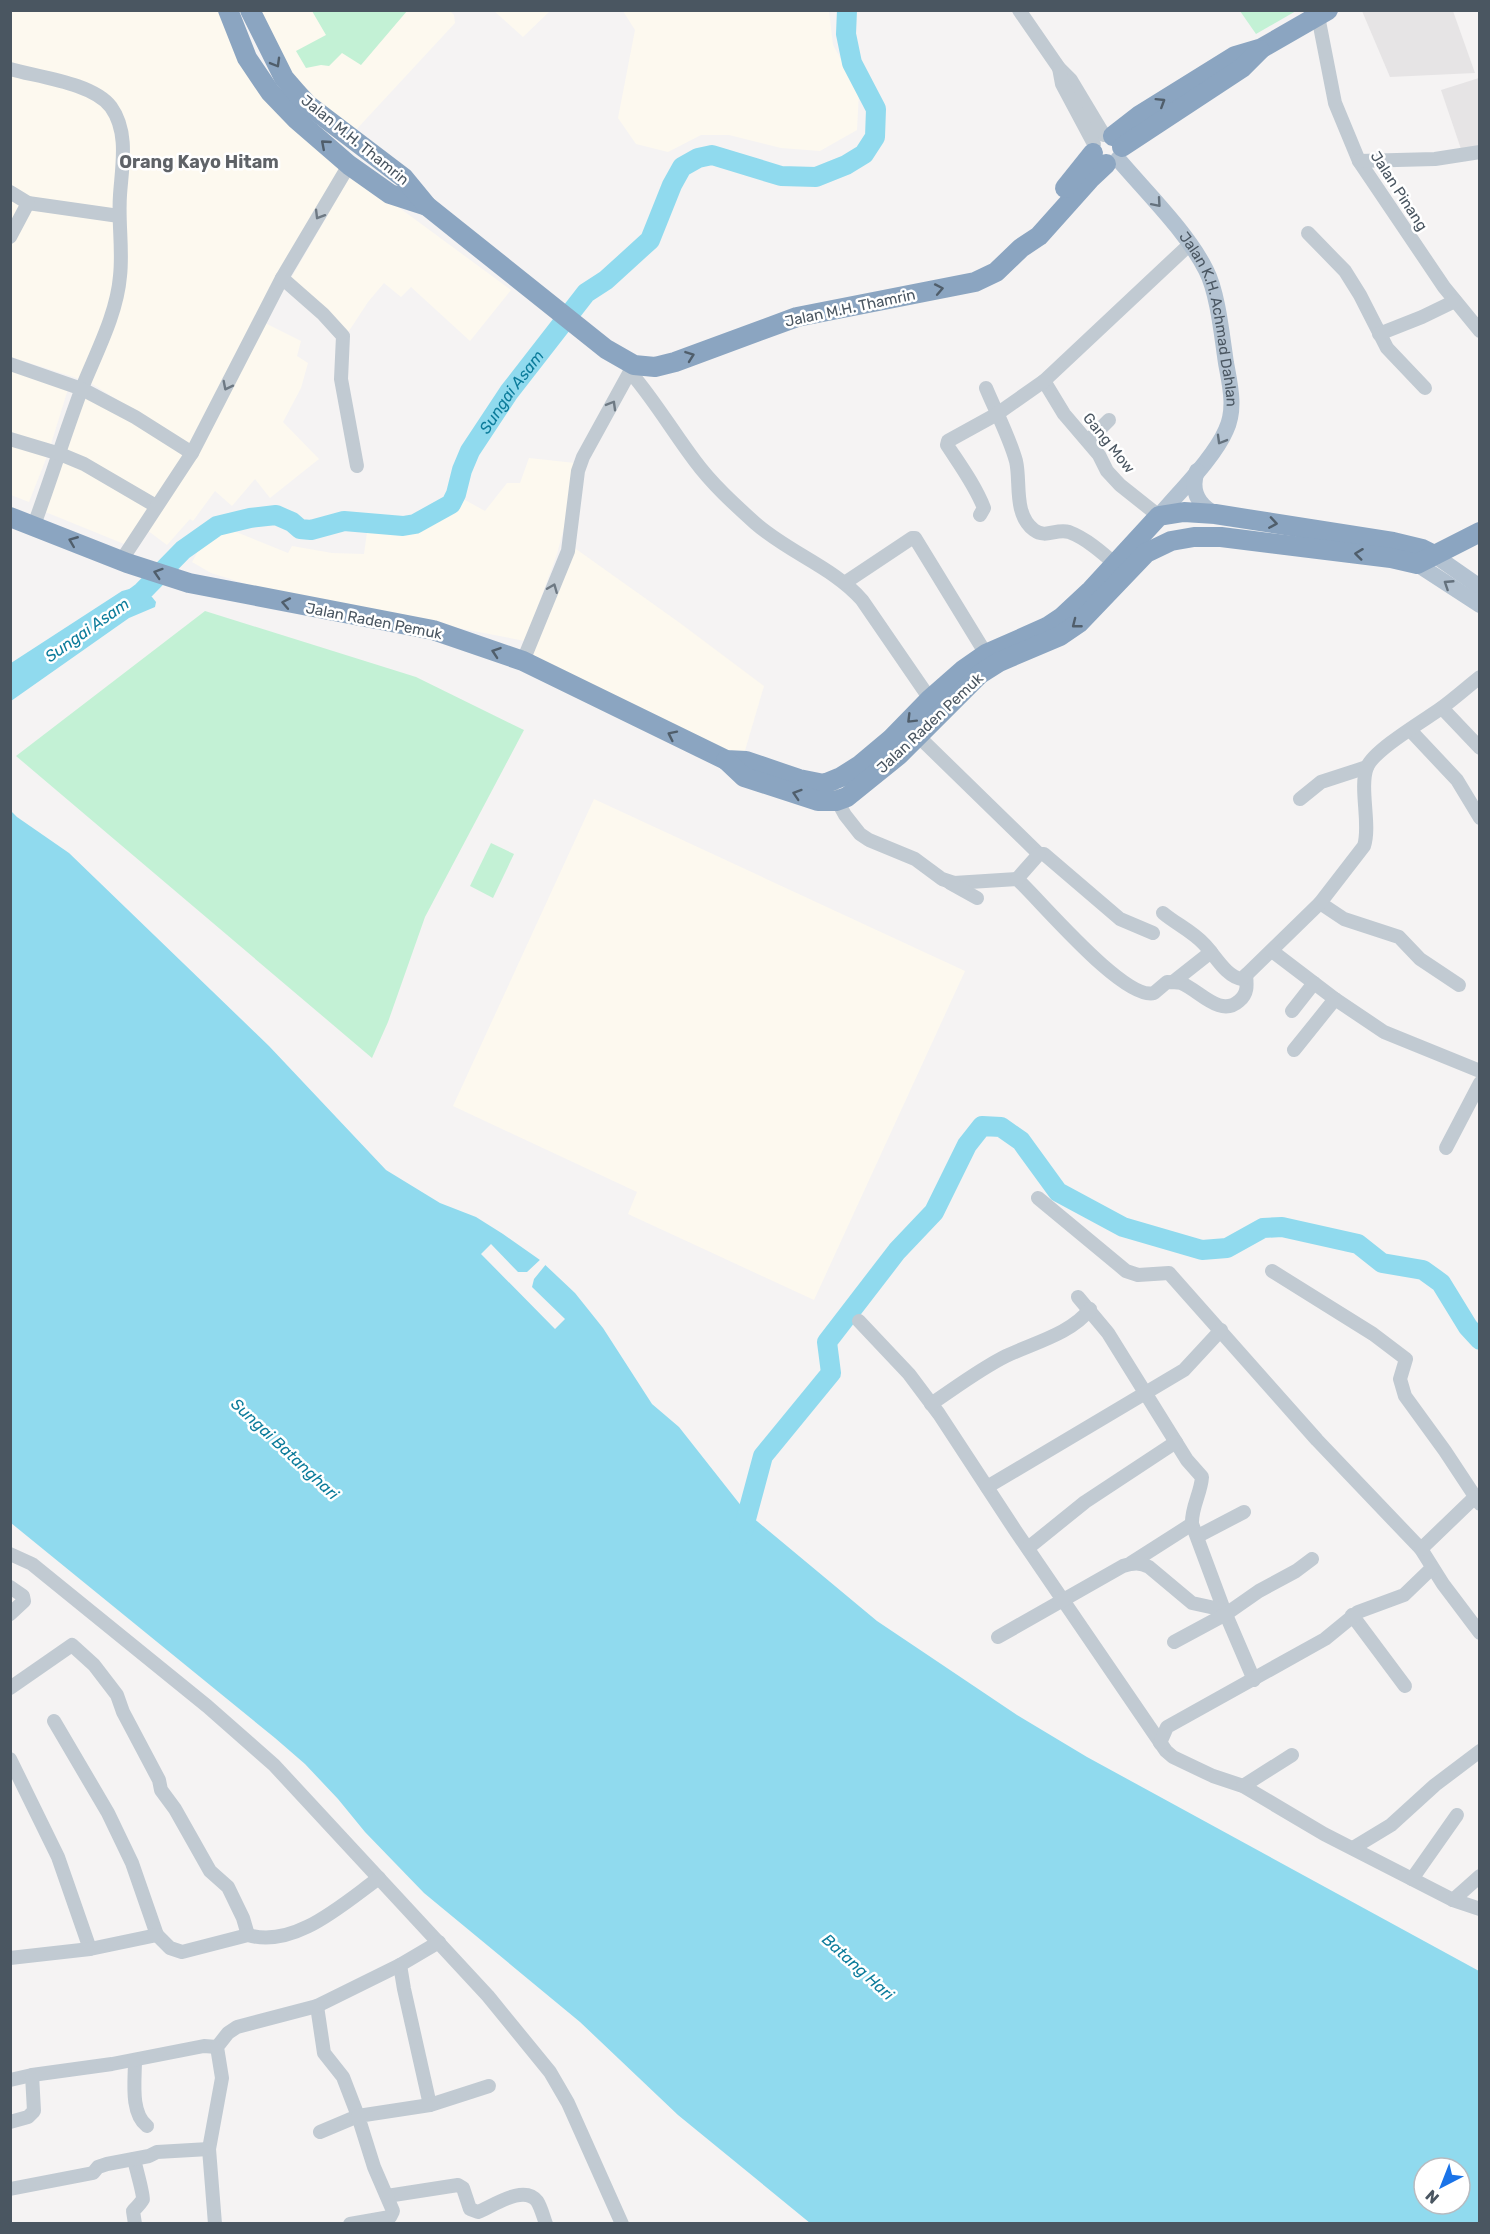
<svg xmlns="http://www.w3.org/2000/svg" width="1490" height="2234" viewBox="0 0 1490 2234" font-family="Rubik,sans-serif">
<rect width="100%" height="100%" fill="#f5f3f3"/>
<g fill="#fdf9ef">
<polygon points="11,11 229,11 246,54 347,157 191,446 89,382 11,357"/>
<polygon points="251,11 450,11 454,15 455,23 354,132 298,84"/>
<polygon points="494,11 550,11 523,37"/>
<polygon points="623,11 829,11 833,45 859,92 857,130 820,151 781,148 729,135 701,135 668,152 636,144 618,118 635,30"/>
<polygon points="352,173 511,290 470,341 411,287 401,297 384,283 368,302 347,334 290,280"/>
<polygon points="263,322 301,341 297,356 308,363 301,388 283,422 319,459 270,498 255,479 232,506 215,491 193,521 190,519 167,545 147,530"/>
<polygon points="10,368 69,386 51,444 11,434"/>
<polygon points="82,392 187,454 157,501 62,450"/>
<polygon points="10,440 48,454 29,502 11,495"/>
<polygon points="61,456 153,508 129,546 43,511"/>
<polygon points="529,458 575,463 566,520 557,554 525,641 275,593 211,573 192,562 214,523 288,553 292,546 332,553 364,554 369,518 410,524 454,508 465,500 485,511 507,483 520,483"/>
<polygon points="569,544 680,623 764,686 744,754 724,752 526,656"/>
<polygon points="594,799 965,971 814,1300 628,1214 637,1192 453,1106"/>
</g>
<g fill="#e6e4e5">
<polygon points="1362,11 1453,11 1475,73 1390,77"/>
<polygon points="1479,78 1479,149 1461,149 1441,90"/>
</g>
<g fill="#c3f1d5">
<polygon points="312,11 407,11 361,65 342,53 329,66 321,65 306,68 296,51 326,35"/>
<polygon points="1240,11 1296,11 1256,34"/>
<polygon points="205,611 416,677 524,730 425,917 388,1022 372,1058 16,756"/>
<polygon points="491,843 514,854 493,898 470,886"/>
</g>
<g fill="#90daee" fill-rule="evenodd">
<polygon points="133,588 152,597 156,602 155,607 129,618 11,701 11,663 122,591"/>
<path d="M10,810L17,817L69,853L269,1046L386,1170L440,1203L476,1217L503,1234L540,1260L575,1293L603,1328L652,1404L679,1427L746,1512L877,1621L1017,1715L1087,1757L1479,1971V2223H810L678,2115L580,2022L424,1893L365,1832L338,1799L305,1764L275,1738L11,1523ZM1424,2168H1460V2204H1424Z"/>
</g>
<polygon fill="#f5f3f3" points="491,1244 518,1272 527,1272 542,1258 547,1263 534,1279 532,1287 565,1319 555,1329 481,1254"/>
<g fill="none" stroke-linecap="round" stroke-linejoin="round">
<g stroke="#90daee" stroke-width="20">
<path id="s1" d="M122,607L142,592L183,550L217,526L250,518L276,515L292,522L300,529L311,530L344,521L403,526L415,524L451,504L456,494L462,470L470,451L509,392L586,293L606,280L650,240L672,185L682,167L698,158L712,155L781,176L816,177L846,165L864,154L875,137L876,109L852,63L846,34L847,10"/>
<polyline points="739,1536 742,1534 763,1456 831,1373 827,1342 897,1251 934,1212 967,1145 982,1126 1001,1127 1021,1141 1058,1192 1123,1227 1202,1250 1227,1248 1263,1228 1282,1227 1358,1244 1382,1263 1423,1270 1441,1283 1468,1327 1480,1340"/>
</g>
<g stroke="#c1cad2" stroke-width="14">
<polyline points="1019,10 1059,68 1071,80 1104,135"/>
<polyline points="1318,16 1335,103 1359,161 1444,287 1480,331"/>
<polyline points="1059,68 1062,84 1094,144"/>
<path d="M10,69C38,77 93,83 111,107C129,132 122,166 120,195C118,222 123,250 120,276C117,314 96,353 82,388C65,433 51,479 34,525"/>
<polyline points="1359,161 1435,159 1480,152"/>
<polyline points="10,192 28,203 119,216"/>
<polyline points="1308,233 1345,271 1360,295 1387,348 1425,388"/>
<polyline points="10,237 28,203"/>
<polyline points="282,278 323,314 343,336 341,379 357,466"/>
<polyline points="1379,334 1422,317 1455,301"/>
<polyline points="10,364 82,389 135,417 192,453"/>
<path d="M631,373C655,401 673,432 695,461C712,484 734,504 755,523C789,553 833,567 862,600L930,699"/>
<polyline points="1044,381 1064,414 1099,455 1107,471 1120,485 1159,516"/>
<path d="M986,388C996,412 1009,436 1016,461C1021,482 1013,514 1034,530C1046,539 1056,528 1069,532C1088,539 1106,556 1121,569"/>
<polyline points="10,439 60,454 84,464 156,506"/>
<polyline points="1088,441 1109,420"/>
<path d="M980,515L984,508C975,485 960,465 947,445L948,441L997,414L1044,381L1190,244"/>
<polyline points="121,561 192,453 282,278 349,165"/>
<polyline points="846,582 912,538 915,538 986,654"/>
<polyline points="523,661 568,551 578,471 583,457 633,366"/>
<polyline points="1442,708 1480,748"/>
<polyline points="1410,730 1457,780 1480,818"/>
<polyline points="918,736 1039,854 1044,854 1120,919 1153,933"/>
<path d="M834,795L845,815L860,834L869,840L915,859L942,879L954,883L1017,879C1041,901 1124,1001 1154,993L1167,982C1171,982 1176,982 1181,983C1199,990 1220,1018 1239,1001C1248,994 1247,985 1246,975"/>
<polyline points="1300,799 1321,782 1367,767"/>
<polyline points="1017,879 1039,854"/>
<polyline points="950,883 977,898"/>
<polyline points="1320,903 1344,919 1399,937 1420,959 1459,985"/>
<path d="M1163,913C1176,924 1192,931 1204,944C1215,955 1226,977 1242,979L1320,903L1364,846C1371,825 1359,788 1367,767C1374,750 1423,721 1440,709C1454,699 1466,688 1480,677"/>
<polyline points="1272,951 1335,999 1384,1032 1480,1071"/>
<polyline points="1173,982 1211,952"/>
<polyline points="1292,1011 1314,983"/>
<polyline points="1294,1050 1335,999"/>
<polyline points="1446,1148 1480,1083"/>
<polyline points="1038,1198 1126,1271 1138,1275 1169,1273 1317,1440 1421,1549 1443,1584 1480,1633"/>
<polyline points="1272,1271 1373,1334 1406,1359 1400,1379 1405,1396 1445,1451 1480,1504"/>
<path d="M1078,1297L1108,1333L1187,1460L1202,1477C1201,1493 1191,1508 1192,1524L1224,1610L1254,1680"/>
<polyline points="859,1321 909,1374 939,1414 1015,1530 1166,1751 1173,1757 1213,1776 1243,1786 1324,1834 1453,1900 1480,1909"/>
<path d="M931,1404C955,1388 980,1369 1006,1356C1033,1343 1071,1334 1090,1309"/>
<polyline points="987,1487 1184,1370 1221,1330"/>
<polyline points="1198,1536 1244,1512"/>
<polyline points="1028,1548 1085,1502 1176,1442"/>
<polyline points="1421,1549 1475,1497"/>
<polyline points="10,1554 32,1564 48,1577 207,1706 274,1765 488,1996 550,2072 568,2103 622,2224"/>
<polyline points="1131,1563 1192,1524"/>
<polyline points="10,1587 23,1596 24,1601 10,1614"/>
<polyline points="1352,1615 1405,1686"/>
<path d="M998,1637L1123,1566C1133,1563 1140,1562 1149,1567L1192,1603L1224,1610"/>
<polyline points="1174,1642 1226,1614 1259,1591 1296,1571 1312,1559"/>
<polyline points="10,1688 72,1645 94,1665 117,1695 123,1712 159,1780 161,1790 175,1809 210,1871 228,1887 243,1918 248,1935"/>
<polyline points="54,1721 108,1813 132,1863 157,1935"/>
<polyline points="1160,1743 1167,1727 1325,1639 1358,1612 1404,1595 1432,1568"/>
<polyline points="10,1759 58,1857 90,1949"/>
<polyline points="1243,1786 1292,1755"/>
<polyline points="1353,1848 1391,1825 1435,1785 1480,1751"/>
<polyline points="1412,1879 1457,1815"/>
<polyline points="1453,1900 1480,1876"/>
<path d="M10,1958L90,1949L157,1935L170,1948L182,1952L248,1935C295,1949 344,1903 379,1878"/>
<polyline points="400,1965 404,1989 430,2105"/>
<polyline points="317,2006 324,2053 343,2077 358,2116 320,2132"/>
<path d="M135,2060C135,2080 130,2113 147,2126"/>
<polyline points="10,2080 32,2075 112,2064 204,2046 217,2047"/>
<polyline points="10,2122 28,2117 34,2111 32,2075"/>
<path d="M134,2159C135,2165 144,2196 143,2199C141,2203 136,2208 133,2211L135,2224"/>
<polyline points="10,2189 93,2173 98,2167 107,2164 149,2156 157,2152 209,2149"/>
<path d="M387,2196L458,2185L463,2188L470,2209L478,2212C493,2206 524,2184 537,2201C541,2207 543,2216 546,2224"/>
<polyline points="215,2224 209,2149 222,2078 217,2047 228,2033 237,2027 317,2006 400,1965 439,1942"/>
<polyline points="350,2224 390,2217 393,2211 374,2167 358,2116 430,2105 489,2086"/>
</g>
<g stroke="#b3c2d1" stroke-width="16">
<path id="s2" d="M1118,159C1146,192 1187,232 1206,270C1218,293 1222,337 1226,363C1230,385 1236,409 1226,430C1214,458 1179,492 1159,516"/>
<path d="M1197,471C1190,490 1198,505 1215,514"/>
<polyline points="1434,555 1480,587"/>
<polyline points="1417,564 1480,605"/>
</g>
<g stroke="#8ba5c1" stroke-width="20">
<polyline points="228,10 247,58 270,92 297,120 349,165 390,194 427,206"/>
<polyline points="250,10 284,78 297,93 308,105 404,178 427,206 606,349 634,365 655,367 675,362 797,317 975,282 996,272 1021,248 1039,236 1090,179 1106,164"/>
<polyline points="1113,136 1140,115 1235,56 1262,48 1328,10"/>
<polyline points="1122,147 1242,68 1260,50"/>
<polyline points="1065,188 1093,153"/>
<polyline points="10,517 127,563 189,583 433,630 523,661 726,760 746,761 799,779 824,784 841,777 860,765 891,739 930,699 963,670 986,654 1047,627 1062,617 1091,590 1159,516 1184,512 1215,514 1393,542 1422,549 1434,555"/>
<polyline points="726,760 744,777 818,801 836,801 847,797 899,755 980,674 999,662 1060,636 1079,623 1146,553 1171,541 1194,537 1221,537 1391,558 1417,564 1480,532"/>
</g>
</g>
<defs><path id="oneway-chevron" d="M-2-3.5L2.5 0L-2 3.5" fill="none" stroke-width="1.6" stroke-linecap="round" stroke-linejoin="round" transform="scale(1.5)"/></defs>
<g stroke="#505e6b">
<use href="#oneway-chevron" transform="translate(276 63) rotate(60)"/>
<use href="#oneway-chevron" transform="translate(1161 102) rotate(-32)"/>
<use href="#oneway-chevron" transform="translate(325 144) rotate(-139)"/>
<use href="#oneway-chevron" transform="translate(939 289) rotate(-11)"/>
<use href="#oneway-chevron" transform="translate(690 356) rotate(-20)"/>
<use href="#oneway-chevron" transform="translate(1273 523) rotate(9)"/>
<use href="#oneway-chevron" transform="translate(73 541) rotate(-158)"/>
<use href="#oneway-chevron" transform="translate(1359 554) rotate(-173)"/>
<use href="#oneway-chevron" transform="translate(158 573) rotate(-162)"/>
<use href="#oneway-chevron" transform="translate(286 603) rotate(-169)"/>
<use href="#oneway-chevron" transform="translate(1076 624) rotate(142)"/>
<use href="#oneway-chevron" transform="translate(496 652) rotate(-161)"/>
<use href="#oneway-chevron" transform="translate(911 719) rotate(135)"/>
<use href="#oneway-chevron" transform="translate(672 735) rotate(-154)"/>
<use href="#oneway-chevron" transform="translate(797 794) rotate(-162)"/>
</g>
<g stroke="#64717d">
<use href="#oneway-chevron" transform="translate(1157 203) rotate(49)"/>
<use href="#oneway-chevron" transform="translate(1221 440) rotate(120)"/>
<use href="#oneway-chevron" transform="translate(1448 584) rotate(-147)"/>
</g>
<g stroke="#6e7983">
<use href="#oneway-chevron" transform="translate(319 215) rotate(121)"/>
<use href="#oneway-chevron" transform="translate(227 386) rotate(117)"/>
<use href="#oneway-chevron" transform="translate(612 405) rotate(-60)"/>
<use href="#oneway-chevron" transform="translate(553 588) rotate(-68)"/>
</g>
<g text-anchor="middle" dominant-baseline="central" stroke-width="5" stroke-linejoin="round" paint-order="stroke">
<g font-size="15" fill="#4a5661" stroke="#fff">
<text transform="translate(355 140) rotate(39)">Jalan M.H. Thamrin</text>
<text transform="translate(1399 191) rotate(57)">Jalan Pinang</text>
<text transform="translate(850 308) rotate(-12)">Jalan M.H. Thamrin</text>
<text stroke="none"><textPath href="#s2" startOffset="190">Jalan K.H. Achmad Dahlan</textPath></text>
<text transform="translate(1109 443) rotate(51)">Gang Mow</text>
<text transform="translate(374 621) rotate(11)">Jalan Raden Pemuk</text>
<text transform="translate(930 723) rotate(-43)">Jalan Raden Pemuk</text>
</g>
<g font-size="16" font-style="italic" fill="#0c7c9b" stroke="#fff">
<text stroke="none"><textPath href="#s1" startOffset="500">Sungai Asam</textPath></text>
<text transform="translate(87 630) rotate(-35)">Sungai Asam</text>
<text transform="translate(285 1449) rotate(43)">Sungai Batanghari</text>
<text transform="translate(858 1967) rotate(42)">Batang Hari</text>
</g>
<g font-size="18" font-weight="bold" fill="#5f6368" stroke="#fff">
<text x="199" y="162">Orang Kayo Hitam</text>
</g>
</g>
<rect width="1490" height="2234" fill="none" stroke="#4a5661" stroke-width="24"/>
<g transform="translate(1442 2186) rotate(222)"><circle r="28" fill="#ffffff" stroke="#b7bbc0" stroke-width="1.5"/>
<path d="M0-4.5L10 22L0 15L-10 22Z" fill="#1a73e8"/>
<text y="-9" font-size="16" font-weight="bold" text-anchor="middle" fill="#4a5661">N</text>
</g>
</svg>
